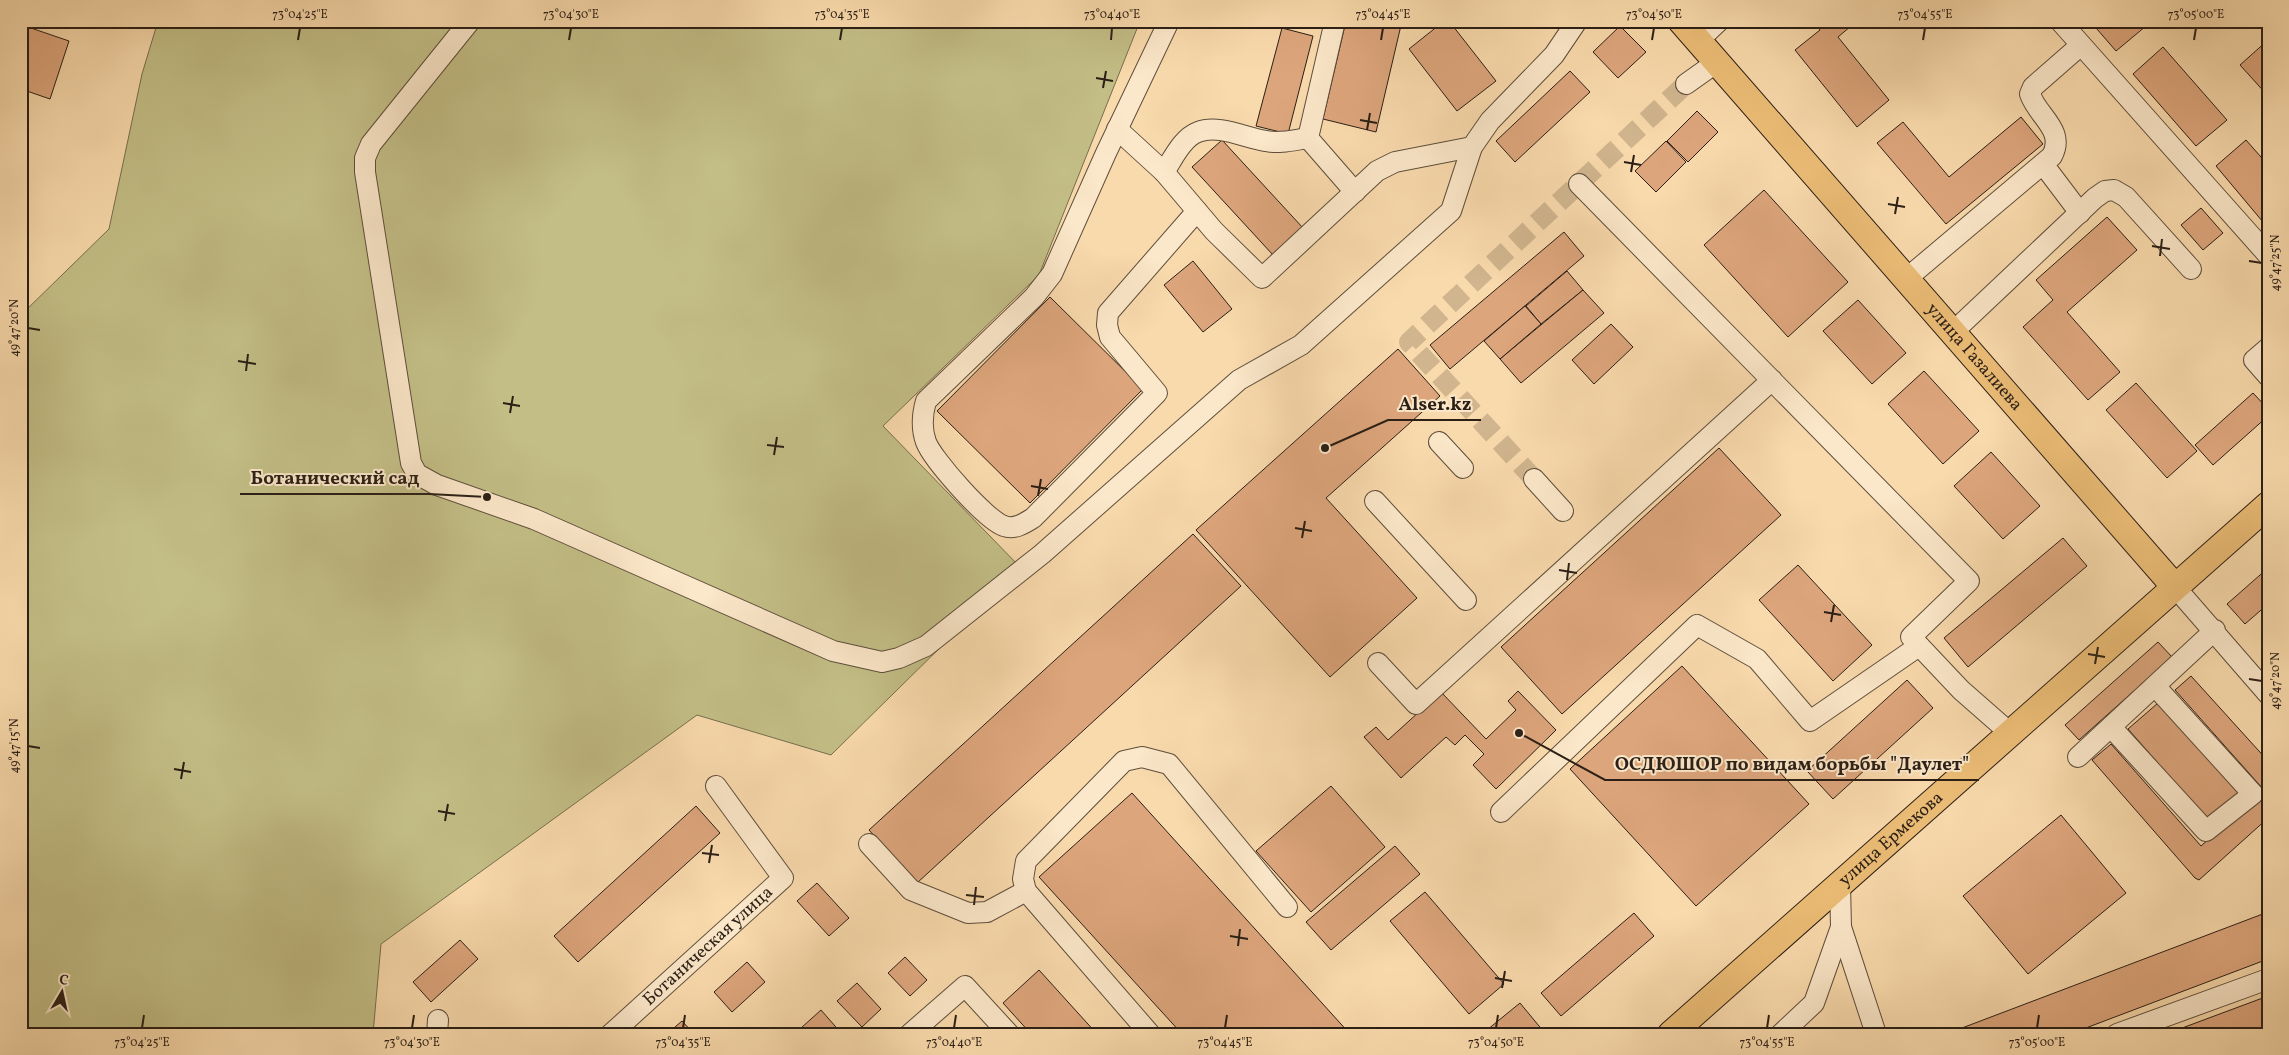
<svg xmlns="http://www.w3.org/2000/svg" width="2289" height="1055" viewBox="0 0 2289 1055" font-family="Vollkorn,serif">
<rect width="100%" height="100%" fill="#f9daac"/>
<filter id="stains"><feTurbulence type="fractalNoise" baseFrequency=".004" numOctaves="4"/><feColorMatrix values="0 0 0 0 .2 0 0 0 0 .09 0 0 0 0 .02 0 0 0 .5 -.17"/></filter>
<radialGradient id="worn" r=".72"><stop offset=".6" stop-color="#630" stop-opacity="0"/><stop offset="1" stop-color="#630" stop-opacity=".3"/></radialGradient>
<polygon fill="#c3be86" stroke="#776e4e" points="158,21 1140,21 1039,275 883,426 1021,568 831,755 697,715 381,944 373,1034 21,1034 21,315 109,229 142,74"/>
<g fill="#dda57c" stroke="#2b1f16">
<polygon points="1346,21 1402,21 1376,132 1323,119"/>
<polygon points="1444,21 1449,21 1496,81 1457,111 1409,49"/>
<polygon points="1470,21 1484,21 1476,28"/>
<polygon points="1813,21 1857,21 1838,37 1889,100 1857,127 1795,50 1820,30"/>
<polygon points="2090,21 2143,21 2146,26 2116,51"/>
<polygon points="1620,26 1646,52 1618,78 1593,52"/>
<polygon points="28,27 69,41 50,99 21,89 21,48"/>
<polygon points="1282,28 1313,36 1288,134 1256,126"/>
<polygon points="2268,40 2268,96 2240,65"/>
<polygon points="2163,47 2227,120 2196,146 2133,74"/>
<polygon points="1570,71 1590,92 1515,162 1496,141"/>
<polygon points="1697,111 1718,132 1688,162 1667,141"/>
<polygon points="2021,117 2043,144 1946,224 1877,143 1903,122 1949,177"/>
<polygon points="1222,140 1303,228 1273,255 1192,167"/>
<polygon points="2246,140 2268,165 2268,228 2216,166"/>
<polygon points="1666,141 1686,162 1656,192 1635,171"/>
<polygon points="1764,190 1848,282 1788,337 1704,245"/>
<polygon points="2201,208 2223,233 2203,250 2181,225"/>
<polygon points="2107,217 2137,250 2067,312 2120,372 2088,400 2023,327 2053,300 2036,280"/>
<polygon points="1564,232 1584,256 1450,369 1430,345"/>
<polygon points="1193,261 1232,309 1203,332 1164,285"/>
<polygon points="1567,271 1583,290 1541,324 1526,306"/>
<polygon points="1583,290 1604,313 1521,383 1500,359"/>
<polygon points="1050,297 1143,389 1030,503 937,411"/>
<polygon points="1858,300 1906,353 1872,384 1823,331"/>
<polygon points="1525,306 1541,324 1500,359 1484,341"/>
<polygon points="1611,324 1633,347 1594,384 1572,360"/>
<polygon points="1398,349 1440,396 1326,498 1417,598 1330,677 1196,530"/>
<polygon points="1924,371 1979,431 1943,464 1888,404"/>
<polygon points="2136,383 2197,451 2167,478 2106,410"/>
<polygon points="2253,393 2268,409 2268,416 2213,465 2195,445"/>
<polygon points="1719,448 1781,515 1562,714 1501,647"/>
<polygon points="1991,452 2040,506 2003,539 1954,486"/>
<polygon points="1193,534 1241,586 917,883 869,830"/>
<polygon points="2063,538 2087,566 1968,667 1944,638"/>
<polygon points="1798,565 1872,645 1833,681 1759,600"/>
<polygon points="2268,568 2268,604 2245,624 2227,604"/>
<polygon points="2158,642 2172,657 2079,740 2065,725"/>
<polygon points="1682,666 1809,804 1696,906 1570,769"/>
<polygon points="2191,676 2268,761 2268,818 2199,880 2195,878 2092,760 2111,744 2201,846 2264,790 2175,690"/>
<polygon points="1907,680 1933,708 1833,799 1807,771"/>
<polygon points="1518,691 1556,730 1496,789 1473,765 1484,754 1465,735 1455,745 1446,737 1401,778 1364,737 1376,727 1388,740 1441,692 1486,739 1516,710 1508,701"/>
<polygon points="2158,703 2240,795 2210,822 2128,729"/>
<polygon points="1331,786 1385,847 1311,912 1256,851"/>
<polygon points="1132,793 1350,1034 1182,1034 1039,877"/>
<polygon points="696,806 720,833 578,962 554,936"/>
<polygon points="2061,815 2126,893 2028,974 1963,896"/>
<polygon points="1395,846 1420,874 1331,950 1306,922"/>
<polygon points="817,883 849,918 829,936 797,901"/>
<polygon points="1425,892 1504,984 1469,1014 1390,921"/>
<polygon points="2268,912 2268,959 2070,1034 1955,1034 1954,1031"/>
<polygon points="1634,913 1654,936 1561,1016 1541,993"/>
<polygon points="460,940 478,959 431,1002 413,982"/>
<polygon points="905,957 927,980 910,996 888,973"/>
<polygon points="747,962 765,982 732,1012 714,992"/>
<polygon points="1039,970 1097,1034 1031,1034 1003,1003"/>
<polygon points="857,983 881,1009 862,1027 837,1001"/>
<polygon points="2268,996 2268,1034 2166,1034"/>
<polygon points="1520,1003 1544,1032 1482,1034"/>
<polygon points="821,1010 842,1034 806,1034 801,1028"/>
<polygon points="682,1021 694,1034 667,1034"/>
</g>
<g fill="none" stroke-linecap="round" stroke-linejoin="round">
<polyline stroke="#d0b58e" stroke-width="20" stroke-dasharray="20 10" stroke-linecap="butt" points="1534,479 1409,342 1686,84"/>
<defs>
<g id="minor">
<polyline points="470,21 371,144 365,158 365,172 411,463 417,474 437,485 534,519 833,651 882,662 899,658 926,646 1042,554 1239,380 1301,345 1451,211 1472,147 1490,121 1554,55 1577,21"/>
<path d="M1169,21L1106,153L1052,274L1034,297L926,401C922,415 921,428 926,442C933,460 986,520 1004,526C1015,530 1025,523 1033,518L1157,393L1110,337L1107,325L1108,313L1197,211"/>
<polyline points="2060,21 2268,255"/>
<polyline points="1698,41 1719,21"/>
<polyline points="1686,84 1717,62"/>
<polyline points="1117,129 1164,172 1214,231 1262,278 1377,171 1395,162 1472,147"/>
<polyline points="1308,138 1335,21"/>
<polyline points="1308,138 1355,192"/>
<polyline points="2043,164 2080,213"/>
<path d="M1164,172C1173,159 1182,138 1198,132C1219,124 1245,138 1266,141C1280,144 1294,140 1308,138"/>
<polyline points="1579,184 1969,581 1911,637 1961,690 2010,733"/>
<path d="M1906,279L2052,156C2066,130 2037,116 2030,94L2033,87L2081,45"/>
<polyline points="1954,331 2095,198 2105,191 2114,190 2126,197 2191,269"/>
<polyline points="2268,348 2254,360 2268,376"/>
<polyline points="1439,442 1463,468"/>
<polyline points="1534,479 1563,511"/>
<polyline points="1375,501 1466,600"/>
<polyline points="2175,587 2268,694"/>
<polyline points="1378,663 1416,704 1772,380"/>
<polyline points="2111,727 2206,831 2253,794 2155,686"/>
<polyline points="2078,757 2215,630"/>
<polyline points="1501,812 1697,625 1757,659 1810,721 1919,646"/>
<polyline points="869,844 911,890 968,913 987,912 1026,891"/>
<polyline points="1841,927 1876,1034"/>
<polyline points="437,1034 438,1020"/>
<path id="s1" d="M611,1034L783,878L716,786"/>
<polyline points="910,1034 965,986 1009,1034"/>
<polyline points="1150,1034 1026,891 1023,879 1026,861 1124,761 1142,757 1169,764 1287,907"/>
<polyline points="1781,1034 1814,1003 1841,927 1840,884"/>
<polyline points="2117,1034 2268,979"/>
</g>
<g id="major">
<path id="s2" d="M1681,21L2175,587"/>
<path id="s3" d="M1671,1034L2268,505"/>
</g>
</defs>
<use href="#minor" stroke="#5e4e3c" stroke-width="22"/>
<use href="#major" stroke="#2b1f16" stroke-width="28"/>
<use href="#minor" stroke="#fbe7c9" stroke-width="20"/>
<use href="#major" stroke="#ecbd76" stroke-width="26"/>
</g>
<path fill="none" stroke="#2b1f16" stroke-width="2" d="M298,40L300,28M569,40L571,28M840,40L842,28M1111,40L1112,28M1381,40L1383,28M1652,40L1654,28M1923,40L1925,28M2194,40L2196,28M1096,78L1113,81M1103,88L1106,71M1360,120L1377,123M1367,130L1370,113M1624,162L1641,165M1631,172L1634,155M1888,204L1905,207M1895,214L1898,197M2152,246L2170,249M2160,256L2162,239M2249,261L2262,263M28,328L40,330M238,361L256,364M246,371L248,354M503,403L520,406M510,413L513,396M767,445L784,447M774,455L777,437M1031,486L1048,489M1038,496L1041,479M1295,528L1312,531M1302,538L1305,521M1559,570L1577,573M1567,580L1569,563M1824,612L1841,615M1831,622L1834,605M2088,654L2105,657M2095,664L2098,647M2249,679L2262,681M28,746L40,748M174,769L191,772M181,779L184,762M438,811L455,814M445,821L448,804M702,853L719,855M709,863L712,845M966,895L984,897M974,905L976,887M1230,936L1248,939M1238,946L1240,929M1495,978L1512,981M1502,988L1505,971M142,1028L144,1015M412,1028L414,1015M683,1028L685,1015M954,1028L956,1015M1225,1028L1227,1015M1496,1028L1498,1015M1767,1028L1769,1015M2037,1028L2039,1015"/>
<g text-anchor="middle" dominant-baseline="central" stroke-width="4" stroke-linejoin="round" paint-order="stroke">
<g font-size="18" fill="#2b1f16" stroke="#fbe7c9">
<text stroke="none"><textPath href="#s2" startOffset="446">улица Газалиева</textPath></text>
<text stroke="none"><textPath href="#s3" startOffset="294">улица Ермекова</textPath></text>
<text stroke="none"><textPath href="#s1" startOffset="131">Ботаническая улица</textPath></text>
</g>
</g>
<path fill="none" stroke="#2b1f16" stroke-width="2" d="M1325 448L1388 420H1481M487 497L429 494H240M1519 733L1605 780H1979"/>
<g fill="#2b1f16" stroke="#fbe7c9" stroke-width="2">
<circle cx="1325" cy="448" r="5"/>
<circle cx="487" cy="497" r="5"/>
<circle cx="1519" cy="733" r="5"/>
</g>
<g font-size="19" text-anchor="middle" font-weight="bold" fill="#2b1f16" stroke="#fbe7c9" stroke-width="4" stroke-linejoin="round" paint-order="stroke">
<text x="1435" y="410">Alser.kz</text>
<text x="335" y="484">Ботанический сад</text>
<text x="1792" y="770">ОСДЮШОР по видам борьбы "Даулет"</text>
</g>
<rect width="2289" height="1055" fill="none" stroke="#f9daac" stroke-width="55"/>
<g transform="translate(62 992) rotate(9)" stroke="#fbe7c9" stroke-width="4" paint-order="stroke">
<path d="M0-4L9 19L0 12L-9 19Z" fill="#2b1f16"/>
<text y="-8" font-size="14" font-weight="bold" text-anchor="middle" fill="#2b1f16">С</text>
</g>
<rect x="28" y="28" width="2234" height="1000" fill="none" stroke="#2b1f16" stroke-width="2"/>
<g font-size="12" text-anchor="middle" fill="#2b1f16">
<text x="300" y="18">73°04'25"E</text>
<text x="571" y="18">73°04'30"E</text>
<text x="842" y="18">73°04'35"E</text>
<text x="1112" y="18">73°04'40"E</text>
<text x="1383" y="18">73°04'45"E</text>
<text x="1654" y="18">73°04'50"E</text>
<text x="1925" y="18">73°04'55"E</text>
<text x="2196" y="18">73°05'00"E</text>
<text transform="translate(2275 263) rotate(-90)" y="4">49°47'25"N</text>
<text transform="translate(14 328) rotate(-90)" y="4">49°47'20"N</text>
<text transform="translate(2275 681) rotate(-90)" y="4">49°47'20"N</text>
<text transform="translate(14 746) rotate(-90)" y="4">49°47'15"N</text>
<text x="142" y="1046">73°04'25"E</text>
<text x="412" y="1046">73°04'30"E</text>
<text x="683" y="1046">73°04'35"E</text>
<text x="954" y="1046">73°04'40"E</text>
<text x="1225" y="1046">73°04'45"E</text>
<text x="1496" y="1046">73°04'50"E</text>
<text x="1767" y="1046">73°04'55"E</text>
<text x="2037" y="1046">73°05'00"E</text>
</g>
<rect width="100%" height="100%" filter="url(#stains)"/>
<rect width="100%" height="100%" fill="url(#worn)"/>
</svg>
